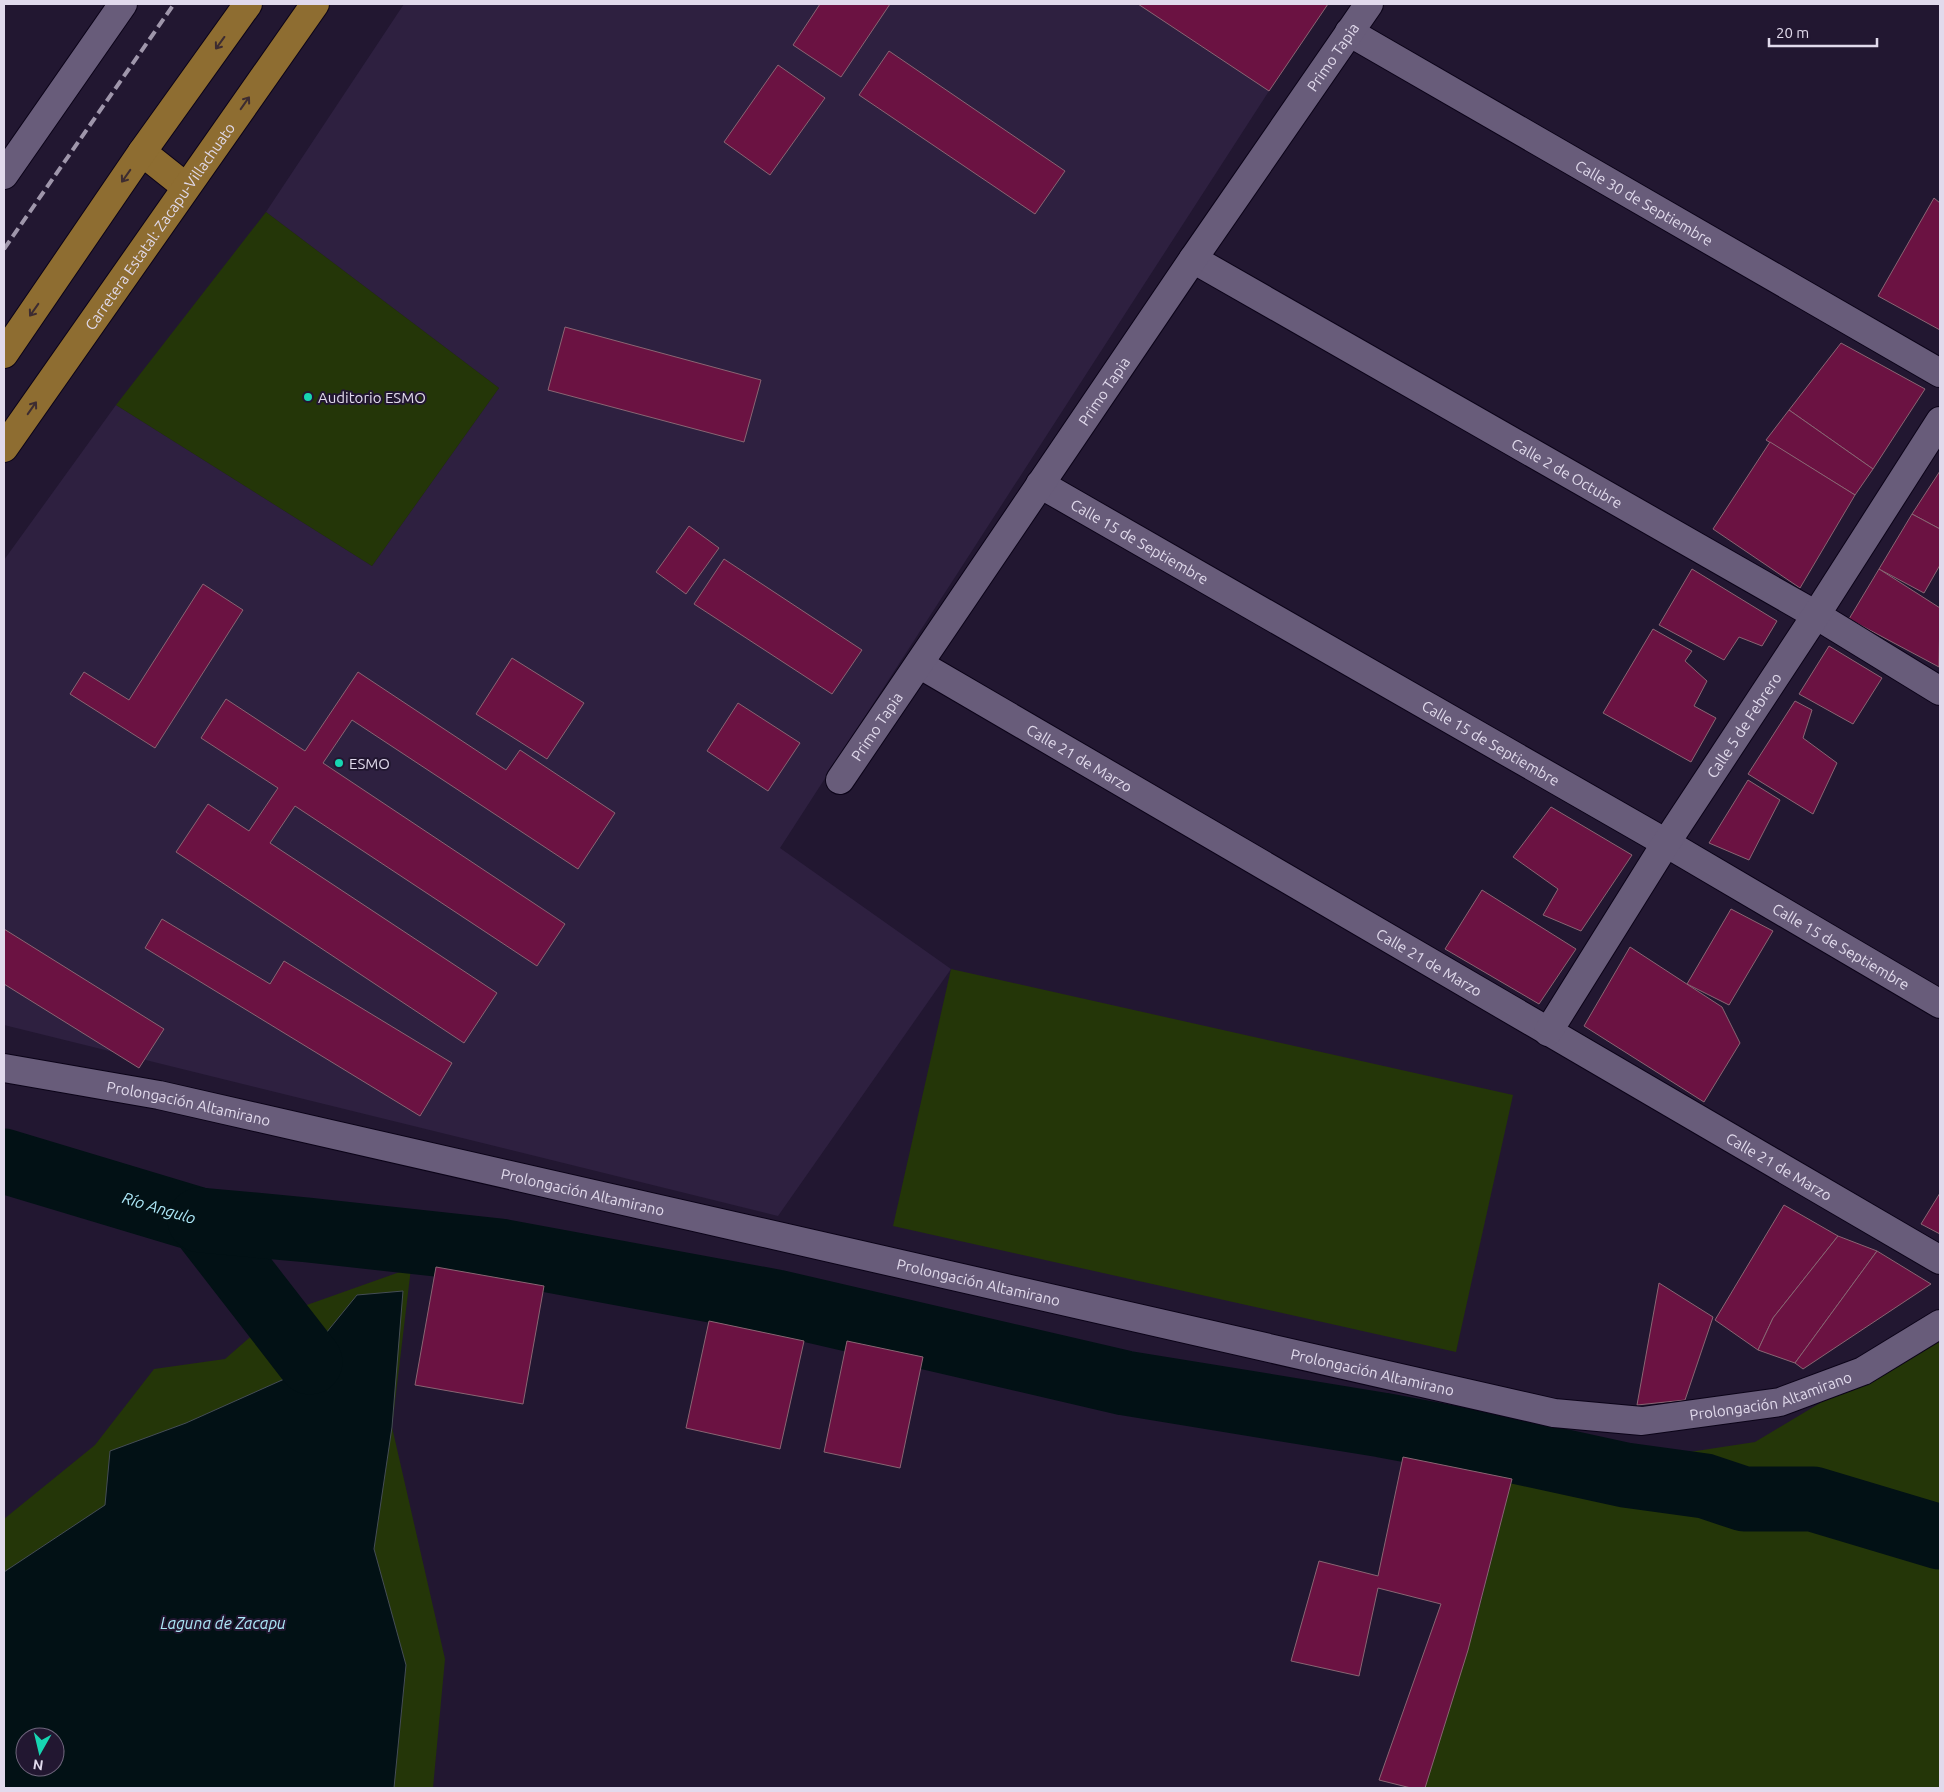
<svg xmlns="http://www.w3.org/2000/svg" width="1944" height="1792" viewBox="0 0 1944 1792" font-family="Ubuntu,sans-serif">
<rect width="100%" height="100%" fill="#221731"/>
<polygon fill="#2e2040" points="404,4 1328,4 1269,91 780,848 951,969 778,1216 4,1025 4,560 116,405 372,566 499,388 266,212"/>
<g fill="#243608" fill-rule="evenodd">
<polygon points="266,212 499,388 372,566 116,405"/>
<polygon points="951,969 1513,1095 1456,1352 893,1226"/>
<path d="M411,1268L392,1427L445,1659L433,1788H4V1519L95,1445L154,1369L225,1359L273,1317ZM25,1737H55V1767H25Z"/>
<polygon points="1940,1331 1940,1788 1425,1788 1475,1625 1512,1479 1755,1442"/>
</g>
<path fill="#021115" stroke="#454d56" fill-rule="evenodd" d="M403,1291L392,1427L374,1549L406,1665L394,1788H4V1572L105,1505L110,1451L186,1423L291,1376L357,1295ZM25,1737H55V1767H25Z"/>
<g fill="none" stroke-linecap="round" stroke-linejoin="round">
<g stroke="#021115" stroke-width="65">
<path id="s1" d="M4,1161L200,1220L310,1362"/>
<polyline points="200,1220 308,1230 500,1251 776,1302 1125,1383 1382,1425 1473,1442 1625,1475 1705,1486 1744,1499 1813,1499 1940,1537"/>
</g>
</g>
<g fill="#6b1242" stroke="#896573">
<polygon points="820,4 890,4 841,77 793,45"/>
<polygon points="1138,4 1328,4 1269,91"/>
<polygon points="889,51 1065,171 1035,214 859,95"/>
<polygon points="778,65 825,98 770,175 724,142"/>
<polygon points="1934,198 1940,203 1940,330 1878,296"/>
<polygon points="565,327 761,380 744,442 548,390"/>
<polygon points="1841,343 1925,389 1873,469 1789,410"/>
<polygon points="1789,410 1873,469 1855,495 1766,440"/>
<polygon points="1770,442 1855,495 1800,588 1713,529"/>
<polygon points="1940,471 1940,529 1912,514"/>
<polygon points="1912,514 1940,529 1940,565 1924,593 1879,569"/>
<polygon points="689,526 719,548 686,594 656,572"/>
<polygon points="724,559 862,650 832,694 694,604"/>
<polygon points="1692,569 1777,621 1762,646 1739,637 1724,660 1659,625"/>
<polygon points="1879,569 1940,608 1939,667 1849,619"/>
<polygon points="203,584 243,610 155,748 70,694 84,672 129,700"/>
<polygon points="1653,629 1692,651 1685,661 1707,681 1694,706 1716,718 1691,762 1603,713"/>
<polygon points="1829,646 1882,678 1853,724 1799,694"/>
<polygon points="512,658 584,703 547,759 476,714"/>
<polygon points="358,672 506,770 520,750 615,813 578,869 352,720 323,763 565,924 537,966 295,806 270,843 497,993 464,1043 176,852 208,804 249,831 278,788 201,738 226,699 305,751"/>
<polygon points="1795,701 1812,710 1803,738 1837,763 1813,814 1748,774"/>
<polygon points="738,703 800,743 768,791 707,751"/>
<polygon points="1748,780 1780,800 1749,860 1709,843"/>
<polygon points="1551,807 1632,855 1581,931 1543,915 1558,889 1513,857"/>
<polygon points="1482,890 1576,949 1539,1004 1445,949"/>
<polygon points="1731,909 1773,931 1729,1005 1687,984"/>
<polygon points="162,919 270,984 284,961 452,1063 420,1116 145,948"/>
<polygon points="4,929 164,1029 139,1068 4,984"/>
<polygon points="1630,947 1722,1007 1740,1043 1704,1102 1584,1026"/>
<polygon points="1940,1193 1940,1234 1921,1224"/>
<polygon points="1784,1205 1838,1236 1773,1318 1758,1350 1715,1320"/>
<polygon points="1838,1236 1877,1251 1795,1363 1758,1350 1773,1318"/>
<polygon points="1877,1251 1931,1284 1803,1369 1795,1363"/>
<polygon points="436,1267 544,1286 523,1404 415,1385"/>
<polygon points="1659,1283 1713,1317 1685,1400 1637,1405"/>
<polygon points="709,1321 804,1341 780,1449 686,1428"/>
<polygon points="847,1341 923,1357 900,1468 824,1452"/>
<polygon points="1403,1457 1512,1479 1468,1650 1425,1788 1411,1788 1379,1780 1441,1604 1378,1588 1359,1676 1291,1661 1319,1561 1378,1576"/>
</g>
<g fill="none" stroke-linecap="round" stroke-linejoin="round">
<defs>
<g id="street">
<path id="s2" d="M1349,32L1940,373"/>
<polyline points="4,175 123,4"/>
<path id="s3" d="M1193,259L1816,615L1940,691"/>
<path id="s4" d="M1040,484L1666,843L1940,1004"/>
<path id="s5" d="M919,664L1940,1260"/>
<path id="s6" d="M840,780L1193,259L1369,4"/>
<path id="s7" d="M1548,1032L1666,843L1816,615L1940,421"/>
<path id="s8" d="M4,1068L159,1095L1554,1413L1642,1421L1780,1402L1863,1371L1940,1324"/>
</g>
<g id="primary">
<polyline points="142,152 186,187"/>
<polyline points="4,354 142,152 248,4"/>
<path id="s9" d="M4,448L315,4"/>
</g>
</defs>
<use href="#street" stroke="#0b0318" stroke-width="30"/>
<use href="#primary" stroke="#0b0318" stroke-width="30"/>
<use href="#street" stroke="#685c7a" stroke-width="28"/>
<use href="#primary" stroke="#8e6d31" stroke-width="28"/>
<polyline stroke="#9f96ab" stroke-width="4" stroke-dasharray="10 5" stroke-linecap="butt" points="4,249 174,4"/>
</g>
<defs><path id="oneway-shaft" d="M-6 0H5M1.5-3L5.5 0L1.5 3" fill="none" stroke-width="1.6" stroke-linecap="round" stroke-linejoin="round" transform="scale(1.25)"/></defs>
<g stroke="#3d2c31">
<use href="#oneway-shaft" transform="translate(220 43) rotate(126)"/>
<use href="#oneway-shaft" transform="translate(245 103) rotate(-55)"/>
<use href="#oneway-shaft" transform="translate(126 176) rotate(125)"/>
<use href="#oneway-shaft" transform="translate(34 310) rotate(125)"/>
<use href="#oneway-shaft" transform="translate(32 408) rotate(-55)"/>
</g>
<g fill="#17d5b2" stroke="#221731" stroke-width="2">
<circle cx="308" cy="397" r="5"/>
<circle cx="339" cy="763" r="5"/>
</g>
<g text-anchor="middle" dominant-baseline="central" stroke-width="4" stroke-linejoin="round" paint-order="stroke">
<g font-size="15" fill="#e1daec" stroke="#221731">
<text stroke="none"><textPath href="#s6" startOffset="875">Primo Tapia</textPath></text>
<text stroke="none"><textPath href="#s2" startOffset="341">Calle 30 de Septiembre</textPath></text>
<text stroke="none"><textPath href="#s9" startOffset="271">Carretera Estatal: Zacapu-Villachuato</textPath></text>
<text stroke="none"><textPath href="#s6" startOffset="470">Primo Tapia</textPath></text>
<text stroke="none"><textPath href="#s3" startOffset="431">Calle 2 de Octubre</textPath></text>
<text stroke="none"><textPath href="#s4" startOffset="115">Calle 15 de Septiembre</textPath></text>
<text stroke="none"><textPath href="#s7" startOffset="364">Calle 5 de Febrero</textPath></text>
<text stroke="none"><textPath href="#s6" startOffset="65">Primo Tapia</textPath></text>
<text stroke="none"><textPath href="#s4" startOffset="520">Calle 15 de Septiembre</textPath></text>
<text stroke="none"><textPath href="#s5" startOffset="186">Calle 21 de Marzo</textPath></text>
<text stroke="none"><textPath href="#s4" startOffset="925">Calle 15 de Septiembre</textPath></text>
<text stroke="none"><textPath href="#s5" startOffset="591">Calle 21 de Marzo</textPath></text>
<text stroke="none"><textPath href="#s8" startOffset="188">Prolongación Altamirano</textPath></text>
<text stroke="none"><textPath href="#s5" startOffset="996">Calle 21 de Marzo</textPath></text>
<text stroke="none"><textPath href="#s8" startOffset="592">Prolongación Altamirano</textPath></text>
<text stroke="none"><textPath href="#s8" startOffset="998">Prolongación Altamirano</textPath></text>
<text stroke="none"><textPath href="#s8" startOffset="1402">Prolongación Altamirano</textPath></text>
<text stroke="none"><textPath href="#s8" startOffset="1808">Prolongación Altamirano</textPath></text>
</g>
<g font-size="15" fill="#e1daec" stroke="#221731" text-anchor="start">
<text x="318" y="397">Auditorio ESMO</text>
<text x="349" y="763">ESMO</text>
</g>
<g font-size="16" font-style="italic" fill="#ade8f8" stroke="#221731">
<text stroke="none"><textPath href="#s1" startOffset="162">Río Angulo</textPath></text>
<text x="223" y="1623">Laguna de Zacapu</text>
</g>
</g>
<rect width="1944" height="1792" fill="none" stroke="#e1daec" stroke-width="10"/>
<g transform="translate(40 1752) rotate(188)"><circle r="24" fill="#221731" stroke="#6e657c"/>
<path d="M0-4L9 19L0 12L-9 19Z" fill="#17d5b2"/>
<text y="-8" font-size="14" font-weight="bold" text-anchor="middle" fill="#e1daec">N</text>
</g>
<path d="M1769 38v8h108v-8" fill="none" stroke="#e1daec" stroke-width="2.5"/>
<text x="1776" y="38" font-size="15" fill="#e1daec" stroke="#221731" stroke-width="4" paint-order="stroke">20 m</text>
</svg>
